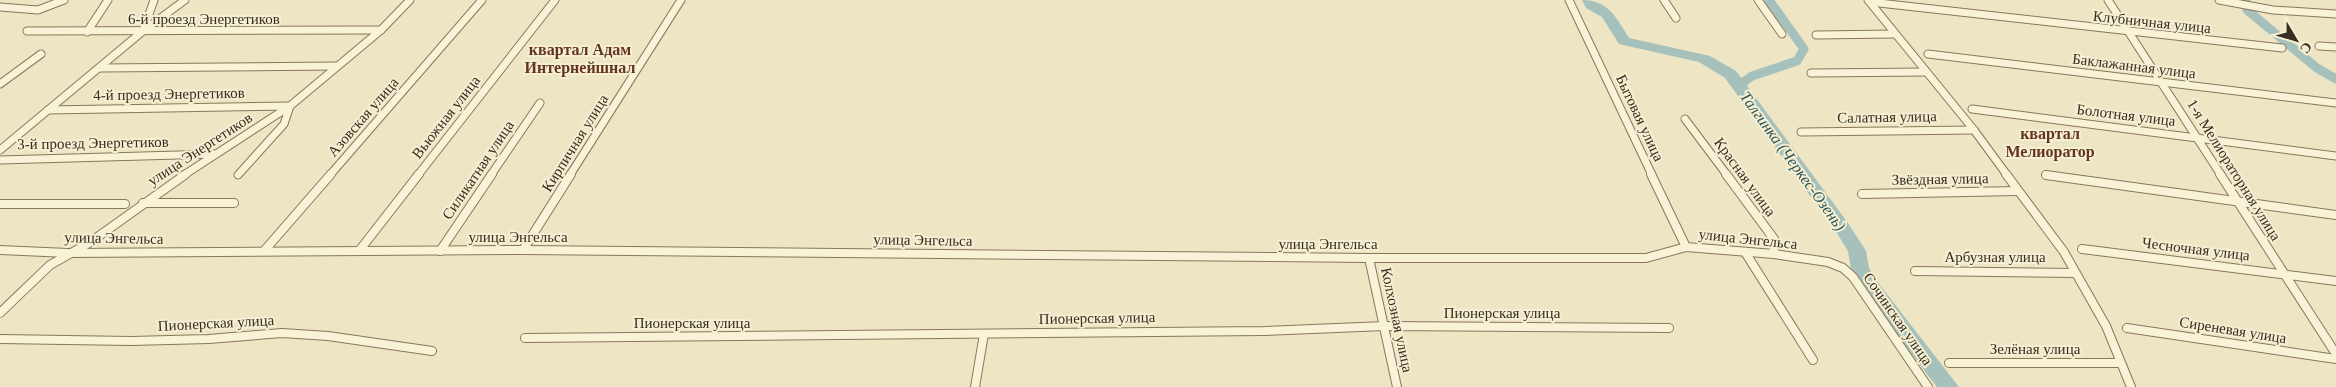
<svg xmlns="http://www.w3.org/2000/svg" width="2336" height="387" viewBox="0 0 2336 387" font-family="Georgia,serif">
<rect width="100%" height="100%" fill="#ede5c4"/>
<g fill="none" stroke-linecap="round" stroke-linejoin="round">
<g stroke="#a6c0bb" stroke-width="9">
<polyline points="2246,0 2247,10 2317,68 2336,79"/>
<polyline points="1738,86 1752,76 1797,61 1804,49 1769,0"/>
</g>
<path fill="#a6c0bb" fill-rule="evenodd" d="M1582,0C1608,0 1616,17 1629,38L1710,56L1736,71L1848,223L1866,251L1869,268L1876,280L1959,387H1937L1861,288L1851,268L1848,251L1835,230L1725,78L1699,62L1619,44L1602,17L1586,8Z"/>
<defs>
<g id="minor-far1">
<polyline points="1569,0 1652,175"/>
<polyline points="1664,0 1676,18"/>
<polyline points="1758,0 1782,34"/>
<polyline points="1868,0 1974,130 2007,175"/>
<polyline points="2108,0 2221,175"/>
<polyline points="2219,0 2273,10 2336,14"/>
<polyline points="1870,2 2282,48"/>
<polyline points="0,7 38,10 64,0"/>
<polyline points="27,31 381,30"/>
<polyline points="143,31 154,0"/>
<polyline points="87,32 108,0"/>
<polyline points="1816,35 1895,34"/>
<polyline points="2319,46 2336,47"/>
<polyline points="1928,54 2336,103"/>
<polyline points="100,68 337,66"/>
<polyline points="1811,73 1926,72"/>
<polyline points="0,84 41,54"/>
<polyline points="1972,109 2336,156"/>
<polyline points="48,110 290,106 284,124 238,175"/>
<polyline points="1685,119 1727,175"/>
<polyline points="1801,132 1974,130"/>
<polyline points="0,150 143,31 185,0"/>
<polyline points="0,160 214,154"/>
<polyline points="184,175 290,106 381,30 410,0"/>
<polyline points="330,175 482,0"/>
<polyline points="418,175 555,0"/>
<polyline points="491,175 540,103"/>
<polyline points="570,175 681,0"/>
</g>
<g id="minor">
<polyline points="1651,174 1686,247"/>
<polyline points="1726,174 1774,239 1774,254"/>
<polyline points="2006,174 2064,252 2106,326 2131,387"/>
<polyline points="2220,174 2336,354"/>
<polyline points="2046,175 2336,215"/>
<polyline points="1862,194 2018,191"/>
<polyline points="143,203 234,203"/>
<polyline points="0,204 125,204"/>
<polyline points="2082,249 2336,281"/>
<polyline points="0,250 68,253 523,250 1369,258 1646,258 1686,247 1774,254 1828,262 1843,268 1853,277 1928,387"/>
<polyline points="523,250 571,174"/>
<polyline points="264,251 331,174"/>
<polyline points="359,251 419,174"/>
<polyline points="440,251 492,174"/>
<polyline points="1745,252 1813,360"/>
<polyline points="1369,258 1397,387"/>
<polyline points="1915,271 2075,273"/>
<polyline points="0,313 50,265 89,243 186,174"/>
<polyline points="2127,328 2336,359"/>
<polyline points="525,338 1264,331 1385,326 1669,328"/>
<polyline points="0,339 131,341 209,339 282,333 328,336 432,351"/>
<polyline points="1949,363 2120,363"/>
<polyline points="975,387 984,334"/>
</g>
</defs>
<use href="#minor-far1" stroke="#88775b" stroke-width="9"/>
<use href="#minor" stroke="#88775b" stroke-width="10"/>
<use href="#minor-far1" stroke="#f8f2d7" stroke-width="7"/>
<use href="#minor" stroke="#f8f2d7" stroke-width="8"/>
</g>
<g text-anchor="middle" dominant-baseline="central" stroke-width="4" stroke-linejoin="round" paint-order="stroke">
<g font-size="15" fill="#382d1e" stroke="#f5efd3">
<text x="204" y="19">6-й проезд Энергетиков</text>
<text transform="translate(2152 22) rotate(6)">Клубничная улица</text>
<text transform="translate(2134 66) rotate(7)">Баклажанная улица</text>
<text transform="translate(169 94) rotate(-1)">4-й проезд Энергетиков</text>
<text transform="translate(2126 115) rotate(7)">Болотная улица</text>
<text transform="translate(363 117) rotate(-49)">Азовская улица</text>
<text transform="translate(446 117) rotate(-52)">Вьюжная улица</text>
<text transform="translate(1887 117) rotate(-1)">Салатная улица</text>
<text transform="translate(1640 118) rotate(65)">Бытовая улица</text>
<text transform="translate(93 143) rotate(-1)">3-й проезд Энергетиков</text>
<text transform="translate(575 143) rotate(-58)">Кирпичная улица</text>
<text transform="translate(200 149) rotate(-33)">улица Энергетиков</text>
<text transform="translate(478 170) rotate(-56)">Силикатная улица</text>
<text transform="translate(2234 170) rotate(58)">1-я Мелиораторная улица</text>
<text transform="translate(1745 177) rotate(54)">Красная улица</text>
<text transform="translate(1940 179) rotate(-1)">Звёздная улица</text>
<text x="518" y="237">улица Энгельса</text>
<text transform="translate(114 238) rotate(1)">улица Энгельса</text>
<text transform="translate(1748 239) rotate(6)">улица Энгельса</text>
<text transform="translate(923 240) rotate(1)">улица Энгельса</text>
<text x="1328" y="244">улица Энгельса</text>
<text transform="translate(2196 249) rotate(7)">Чесночная улица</text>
<text x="1995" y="257">Арбузная улица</text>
<text x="1502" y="313">Пионерская улица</text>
<text transform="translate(1097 318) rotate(-1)">Пионерская улица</text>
<text transform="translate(1898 319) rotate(55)">Сочинская улица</text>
<text transform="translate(1397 320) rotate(78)">Колхозная улица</text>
<text transform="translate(216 323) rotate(-3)">Пионерская улица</text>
<text x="692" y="323">Пионерская улица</text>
<text transform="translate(2233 330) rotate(9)">Сиреневая улица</text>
<text x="2035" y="349">Зелёная улица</text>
</g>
<g font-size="16" font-weight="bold" fill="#64341f" stroke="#f5efd3">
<text x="580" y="49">квартал Адам<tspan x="580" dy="18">Интернейшнал</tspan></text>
<text x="2050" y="133">квартал<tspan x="2050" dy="18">Мелиоратор</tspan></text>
</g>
<g font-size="16" font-style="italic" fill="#2e5657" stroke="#f5efd3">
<text transform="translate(1793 161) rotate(54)">Талгинка (Черкес-Озень)</text>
</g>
</g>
<g transform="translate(2296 40) rotate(128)" stroke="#f5efd3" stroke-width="4" paint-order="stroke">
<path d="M0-4L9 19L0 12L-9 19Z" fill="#382d1e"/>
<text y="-8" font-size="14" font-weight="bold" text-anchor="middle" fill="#382d1e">С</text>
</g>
</svg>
